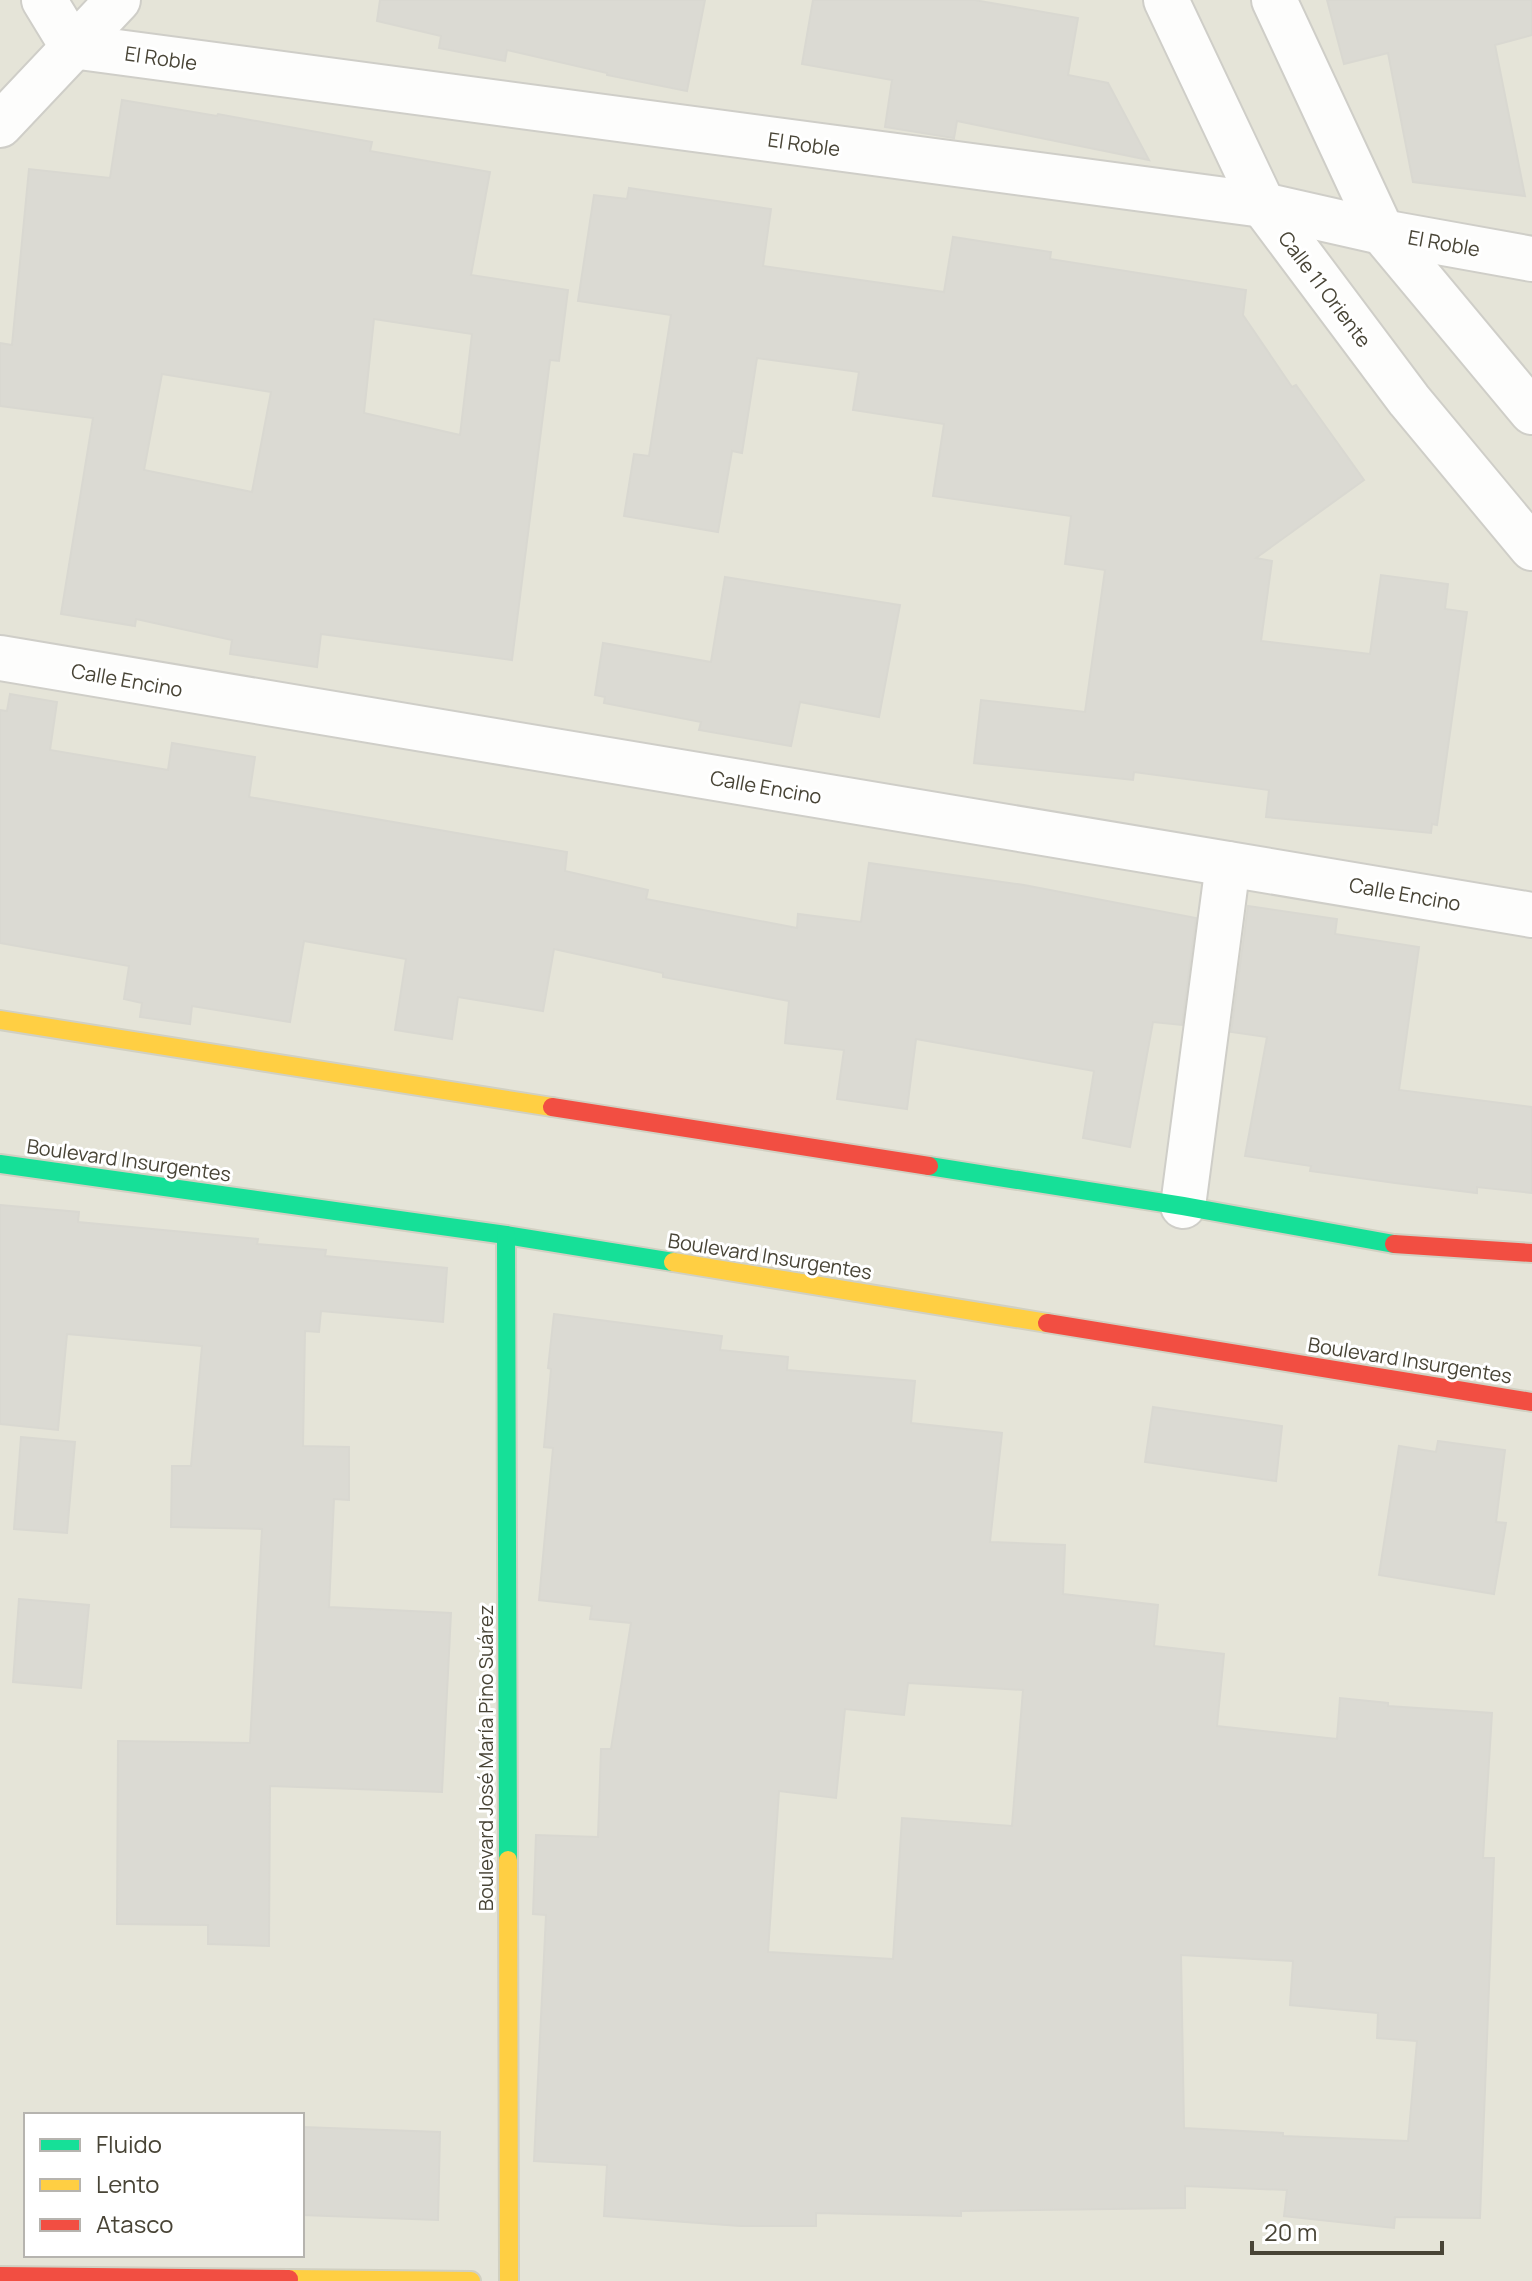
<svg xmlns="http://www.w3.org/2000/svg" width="1532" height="2281" viewBox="0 0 1532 2281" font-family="Manrope,sans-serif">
<rect width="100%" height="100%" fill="#f1f1eb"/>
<path fill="#e5e4d8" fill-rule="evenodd" d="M0,0H1532V2281H0ZM26,2115H302V2255H26Z"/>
<g fill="#dbdad3" stroke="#d9d8d1" stroke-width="2" fill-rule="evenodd">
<polygon points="380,0 705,0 687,91 607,75 607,73 507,50 505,61 439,48 441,36 377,21"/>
<polygon points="813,0 974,0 1078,18 1068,75 1108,83 1149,160 957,121 954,138 885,127 892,80 802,64"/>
<polygon points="1327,0 1532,0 1532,35 1495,45 1525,196 1413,182 1388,53 1344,64"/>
<path d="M122,100L217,116L218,114L372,142L370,151L490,172L471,275L568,290L559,361L550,360L512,660L321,634L317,667L230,654L232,640L136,619L135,626L61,614L93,418L0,406V343L12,345L29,169L110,178ZM374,319L472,334L460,435L364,413ZM162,374L271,392L252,492L144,470Z"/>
<polygon points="629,188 771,209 763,266 944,292 953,237 1051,252 1050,259 1246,290 1243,315 1292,387 1296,385 1364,480 1256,558 1272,561 1261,641 1370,654 1381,575 1448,584 1445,609 1467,612 1437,825 1432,824 1431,833 1266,817 1269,790 1134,772 1133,780 974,763 981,700 1085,712 1105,570 1065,564 1071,516 933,496 944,424 853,410 859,372 757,358 742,453 732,451 718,532 624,516 634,454 649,456 671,315 578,301 594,195 627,199"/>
<polygon points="725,577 900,605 879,717 800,702 791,746 699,730 701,722 604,703 605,697 595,695 603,643 711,662"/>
<polygon points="10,694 57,702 50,750 168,770 172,743 255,757 249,797 567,852 565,871 648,890 646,899 797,928 798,914 861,922 869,863 1024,885 1196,918 1182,1025 1153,1022 1130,1147 1083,1138 1094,1071 916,1039 907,1109 837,1099 844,1050 785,1043 789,1001 663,977 663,973 554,949 543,1011 458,997 452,1039 395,1030 406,959 304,941 290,1022 192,1006 190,1024 140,1017 142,1003 124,999 129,966 0,943 0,710 7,711"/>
<polygon points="1248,906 1337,919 1335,934 1419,947 1399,1090 1532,1107 1532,1193 1477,1187 1477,1193 1395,1183 1310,1171 1311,1166 1245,1156 1267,1037 1231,1032"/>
<polygon points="0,1205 79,1212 78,1222 258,1239 257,1244 326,1250 325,1256 447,1268 443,1322 321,1311 319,1332 305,1331 303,1446 349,1447 349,1500 334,1499 329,1607 451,1613 442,1792 270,1786 269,1946 208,1944 208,1925 117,1924 118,1741 250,1743 262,1529 171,1527 172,1466 191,1466 202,1346 67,1334 58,1430 0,1424"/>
<path d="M554,1314L722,1336L720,1350L788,1357L787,1370L915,1381L911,1423L1002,1433L990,1542L1065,1545L1063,1594L1158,1605L1154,1646L1224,1654L1217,1726L1337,1739L1340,1698L1388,1703V1706L1492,1713L1483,1858H1494L1480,2218L1395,2217L1394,2228L1284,2216L1287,2190L1185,2186V2208L961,2211V2216L816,2213V2226H740L604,2216L607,2165L534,2161L546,1915L533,1914L536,1835L598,1837L601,1749H611L631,1623L590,1619L592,1606L539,1600L553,1448L544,1447L551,1369L548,1368ZM908,1683L1023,1690L1012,1826L902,1818L893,1959L768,1952L779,1791L836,1798L845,1709L904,1715ZM1181,1955L1293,1961L1290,2005L1378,2013L1377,2038L1417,2041L1408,2141L1283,2136V2133L1184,2128Z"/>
<polygon points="1153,1407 1282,1426 1276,1481 1145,1462"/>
<polygon points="21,1437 75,1442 67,1533 14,1529"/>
<polygon points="1438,1441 1505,1450 1496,1522 1506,1523 1494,1594 1379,1575 1399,1446 1436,1452"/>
<polygon points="19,1599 89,1605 81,1688 13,1682"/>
<polygon points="302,2127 440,2132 438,2220 302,2215"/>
</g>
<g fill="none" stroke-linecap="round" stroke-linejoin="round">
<defs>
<g id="street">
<polyline points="44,0 72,46 1263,205 1382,232 1532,259"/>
<polyline points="1166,0 1263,205 1409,400 1532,548"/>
<polyline points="1274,0 1382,232 1532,412"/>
<polyline points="0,125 118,0"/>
<polyline points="0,658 1532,915"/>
<polyline points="1183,1206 1228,864"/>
</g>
<g id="fast">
<polyline points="0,1164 506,1235 673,1262"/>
<polyline points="929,1166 1183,1206 1394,1244"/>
<polyline points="506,1235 508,1860"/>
</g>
<g id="slow">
<polyline points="0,1020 552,1107"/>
<polyline points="673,1262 1047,1323"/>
<polyline points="508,1860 509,2281"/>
<polyline points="289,2279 471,2281"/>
</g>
<g id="jam">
<polyline points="552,1107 929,1166"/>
<polyline points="1394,1244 1532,1253"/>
<polyline points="1047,1323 1532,1402"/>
<polyline points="0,2276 289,2279"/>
</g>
</defs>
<use href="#street" stroke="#cfcec8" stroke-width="48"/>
<use href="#fast" stroke="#d1d0c2" stroke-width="22"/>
<use href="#slow" stroke="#d1d0c2" stroke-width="22"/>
<use href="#jam" stroke="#d1d0c2" stroke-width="22"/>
<use href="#street" stroke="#fdfdfc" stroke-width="44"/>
<use href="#fast" stroke="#16e098" stroke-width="18"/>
<use href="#slow" stroke="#ffcf43" stroke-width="18"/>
<use href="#jam" stroke="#f24e42" stroke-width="18"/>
</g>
<g text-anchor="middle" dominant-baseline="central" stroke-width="6" stroke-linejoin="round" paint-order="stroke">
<g font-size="20" fill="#484436" stroke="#fff">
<text transform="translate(161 58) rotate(8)">El Roble</text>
<text transform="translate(804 144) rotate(8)">El Roble</text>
<text transform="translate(1444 243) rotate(10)">El Roble</text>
<text transform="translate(1325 289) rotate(53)">Calle 11 Oriente</text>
<text transform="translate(127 680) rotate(10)">Calle Encino</text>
<text transform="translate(766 787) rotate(10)">Calle Encino</text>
<text transform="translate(1405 894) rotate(10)">Calle Encino</text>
<text transform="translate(129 1160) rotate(8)">Boulevard Insurgentes</text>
<text transform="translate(770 1256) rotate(9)">Boulevard Insurgentes</text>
<text transform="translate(1410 1360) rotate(9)">Boulevard Insurgentes</text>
<text transform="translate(485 1758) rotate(-90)">Boulevard José María Pino Suárez</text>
</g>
</g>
<rect x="24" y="2113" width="280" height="144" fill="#ffffff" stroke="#b6b4af" stroke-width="2"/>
<rect x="40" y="2139" width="40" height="12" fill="#16e098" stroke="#b6b4af" stroke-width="2"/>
<text x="96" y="2153" font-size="24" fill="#484436">Fluido</text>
<rect x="40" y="2179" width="40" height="12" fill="#ffcf43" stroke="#b6b4af" stroke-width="2"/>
<text x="96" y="2193" font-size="24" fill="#484436">Lento</text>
<rect x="40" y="2219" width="40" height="12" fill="#f24e42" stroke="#b6b4af" stroke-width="2"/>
<text x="96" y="2233" font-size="24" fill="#484436">Atasco</text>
<path d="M1252 2241v12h190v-12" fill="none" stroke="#484436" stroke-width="4"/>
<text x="1264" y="2241" font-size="24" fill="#484436" stroke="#ffffff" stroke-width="6" paint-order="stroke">20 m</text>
</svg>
